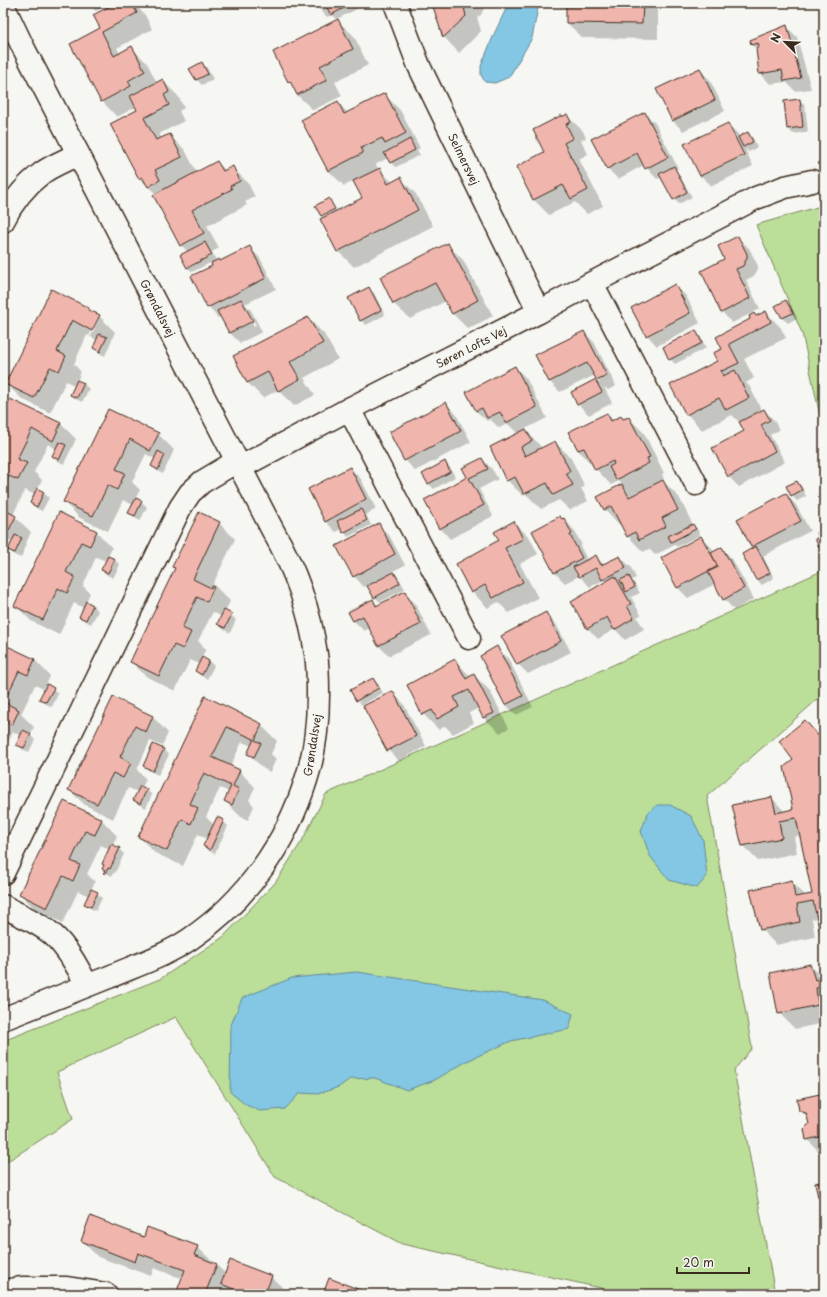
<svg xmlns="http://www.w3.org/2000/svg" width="827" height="1297" viewBox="0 0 827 1297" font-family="'Playpen Sans',sans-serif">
<rect width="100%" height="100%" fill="#f6f6f2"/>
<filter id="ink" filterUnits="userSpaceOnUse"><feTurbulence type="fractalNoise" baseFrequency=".025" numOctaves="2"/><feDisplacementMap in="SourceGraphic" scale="8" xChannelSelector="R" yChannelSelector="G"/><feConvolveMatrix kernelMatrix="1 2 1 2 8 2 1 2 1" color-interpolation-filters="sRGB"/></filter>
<g filter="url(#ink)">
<g fill="#bbdf99" stroke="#7b845c">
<polygon points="824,205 824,434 802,333 756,225"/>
<polygon points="824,570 824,698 818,699 707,796 752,1048 734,1070 775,1294 628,1294 402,1244 275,1177 176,1017 57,1072 73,1119 3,1164 3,1041 160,979 223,937 275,883 302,841 326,794"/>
</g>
<g fill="#83c7e4" stroke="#668895">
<polygon points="511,3 539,3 532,38 509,77 495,83 485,82 481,75 481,66 495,32 505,11"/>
<polygon points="657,805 670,805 691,816 703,840 707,876 697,888 669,880 650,856 641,831 648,813"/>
<polygon points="357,972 543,1000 573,1014 569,1029 511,1041 467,1061 435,1080 407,1090 375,1078 350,1079 339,1087 318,1094 300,1093 285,1109 260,1111 246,1105 230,1092 231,1025 242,998 292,978"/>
</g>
<g fill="#0003" fill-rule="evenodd">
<polygon points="87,3 112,3 96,11"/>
<path d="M118,3H133L145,15L152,29L117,48L120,54L132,48L147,63L157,83L162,80L178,96L184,108L179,111L184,121L159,134L162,139L169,135L185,150L197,173L217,162L226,171L233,168L248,183L255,197L245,202L247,205L207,226L219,248L212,252L217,262H221L249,247L260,258L276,289L245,304L251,310L262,332L240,343L230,333L221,316L218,318L208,307L213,266L212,262L192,272L187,267L188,252L181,245L156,194L140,179L138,110L136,107L117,117L102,101V28ZM246,311H248L256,325L254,326Z"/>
<polygon points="313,3 359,3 361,7 337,19 332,15 327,17"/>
<polygon points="433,3 482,3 484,8 481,15 477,17 481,31 459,53 444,37"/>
<polygon points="567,3 658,3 658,39 583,38 567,23"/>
<polygon points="338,21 354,36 368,65 335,82 342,96 313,110 297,95 293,85 289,82"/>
<polygon points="786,26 797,37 811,89 795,91 786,82 770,84 760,73 757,50 752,45"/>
<polygon points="202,63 207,68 213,79 202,85 197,80 191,69"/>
<polygon points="699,69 710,80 725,111 683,131 672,120"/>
<polygon points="385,95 400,110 420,148 417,150 420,155 396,167 391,162 388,158 376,164 378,169 379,169 393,183 401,179 416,194 433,226 354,267 338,251 322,217 336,209 337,211 363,198 354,181 344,186 329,171 337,102 348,113"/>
<polygon points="800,100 805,105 808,132 793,134 788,129"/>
<polygon points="645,113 655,123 678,168 675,170 678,173 692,197 679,204 674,199 662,177 657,179 644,165 618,179 608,169"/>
<polygon points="567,116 583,131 586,138 581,140 588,154 579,159 603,206 587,214 575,202 549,215 533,199 546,153 563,118"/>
<polygon points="727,124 738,134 739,137 748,133 753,138 757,147 749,152 745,149 753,166 712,186 701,176 685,144"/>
<polygon points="738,238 749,248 758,266 758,269 754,276 746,280 760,309 732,323 722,312 726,260"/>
<polygon points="447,244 463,260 493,316 468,329 453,314 446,301 410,319 394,304 381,278"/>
<polygon points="675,285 686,296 700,323 657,346 647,335"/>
<polygon points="368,288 374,293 385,315 366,325 361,320"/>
<path d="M51,291L89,309L93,313L99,316L115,332L105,356L99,353L94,348L97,340L87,335L74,364L81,372L77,381L84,384L89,389L82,402L76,399L71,394L75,386L66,381L50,413L22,399L6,384ZM97,319H99L91,336H89Z"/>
<polygon points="786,301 791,306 797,318 788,323 782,318 777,306"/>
<polygon points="766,312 781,328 786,338 744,359 754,378 746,383 750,387 762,411 764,410 774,420 779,430 770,435 785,462 739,487 728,476 745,432 741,424 732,415 702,430 687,414 718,361 724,349 756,317"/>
<polygon points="308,318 324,334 338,359 304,378 315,395 294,406 278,390 263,398 247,382"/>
<polygon points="584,332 594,342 616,386 608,390 604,387 612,403 589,415 578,404 596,381 600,384 595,375 560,392 550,382 537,356"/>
<polygon points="695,332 701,337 706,348 675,364 670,359"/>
<polygon points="515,367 526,378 547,418 525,429 543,449 555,442 571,458 585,487 581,488 588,501 570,510 559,500 541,509 526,494 523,496 507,480 518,434 508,424 499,428 490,419 487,421 476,411"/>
<polygon points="11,400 61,424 76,439 64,464 58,461 53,456 56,449 48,444 34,472 42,480 37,490 44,493 49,498 42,511 36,508 31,503 35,495 25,490 13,515 31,532 26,543 27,544 21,558 14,555 9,550 13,542 3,538 3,416"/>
<polygon points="446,403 456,414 471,442 415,471 405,460"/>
<polygon points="109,410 158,434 174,450 163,474 157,471 152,466 155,459 146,454 132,482 140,490 135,499 142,502 147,507 140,521 135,518 130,513 133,505 123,500 108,531 80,518 64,502"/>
<polygon points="607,414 614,421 621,417 624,420 629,418 644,433 664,473 662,474 664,479 662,480 679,497 693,525 698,530 700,535 677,547 675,545 655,555 649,549 643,552 628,536 622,524 620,525 604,509 599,498 623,485 619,481 611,485 578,450 569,432"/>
<polygon points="482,459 492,469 498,479 479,489 493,516 450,539 440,528 468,478"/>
<polygon points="444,462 450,467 455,477 434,489 429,484"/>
<polygon points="350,468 361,479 376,509 366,515 371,525 348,537 342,529 336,532 325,521"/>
<polygon points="797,482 802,487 806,496 797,501 792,496 787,487"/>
<polygon points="786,494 796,505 810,531 763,556 774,578 762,585 757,580 743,555 754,548 752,546"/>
<polygon points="59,514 97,532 112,548 108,557 115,560 120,565 113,578 107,575 102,570 106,561 96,557 83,586 90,593 86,602 93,606 98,611 91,624 85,621 80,616 84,608 74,603 59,635 31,621 15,605"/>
<polygon points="564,519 574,530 582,545 580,546 588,561 596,557 604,565 620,557 631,567 636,578 632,580 640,593 631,597 641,615 637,617 644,629 625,640 615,629 598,639 587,628 607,583 604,580 590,587 579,576 565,583 554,572 563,520"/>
<polygon points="514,522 530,538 538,554 520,564 538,598 509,613 498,602 488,608 472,592 457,564 501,541"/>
<polygon points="219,523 235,539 213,584 230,601 225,612 231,615 236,620 230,633 223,629 218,624 222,617 213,612 198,641 206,649 201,658 209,661 214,666 207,679 201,676 196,671 200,664 190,660 175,691 147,677 131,662 176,569 173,567"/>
<polygon points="378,525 389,535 405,565 393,571 399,578 405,589 380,602 375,597 368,585 364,587 354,576"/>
<polygon points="824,530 824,550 816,540 820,538"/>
<polygon points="701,537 712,548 714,552 722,548 732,559 754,599 734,610 724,599 715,584 688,598 678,588 662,559"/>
<polygon points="404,593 415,603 431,635 389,656 379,646 370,628 364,631 354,621 373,600 378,606"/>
<polygon points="546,613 556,624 571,652 528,674 518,664"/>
<polygon points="3,645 35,660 50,676 46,685 53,689 58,694 52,707 46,704 40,699 45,690 35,685 21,714 34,727 30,735 35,740 29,752 22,749 17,744 21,736 13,732 3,753"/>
<polygon points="497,648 508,658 533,707 516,715 506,705 481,656"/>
<polygon points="455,660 471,677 474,675 490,691 509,728 500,733 484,718 479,708 469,713 474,723 453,734 445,726 439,730 423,714"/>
<polygon points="373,679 378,684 383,693 362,705 357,700"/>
<polygon points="392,692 403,703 426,746 399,761 388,750"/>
<polygon points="205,697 261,725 277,741 271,754 276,759 270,772 264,769 248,754 252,746 242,742 230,767 239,771 255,787 249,800 254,806 248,820 241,817 225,801 229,792 220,788 206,817 214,825 223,821 228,826 215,854 209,851 204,846 207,839 198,834 183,866 155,853 139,837"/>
<polygon points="114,698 153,717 168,733 162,746 150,741 137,770 146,779 142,788 147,790 152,795 146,808 140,805 134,800 138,792 128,788 113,819 85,805 69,790"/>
<polygon points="805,721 824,741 824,946 818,918 812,919 815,937 776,945 761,929 791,881 806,896 813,894 801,835 794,837 797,853 758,861 743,846 772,798 785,812 795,810 794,761"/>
<polygon points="154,745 163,750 169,755 158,775 149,771 144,766"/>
<polygon points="3,793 8,797 3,807"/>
<polygon points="64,802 102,820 117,836 112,846 119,849 124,854 115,873 113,873 112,876 108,874 103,869 110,850 101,845 87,874 95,882 91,890 97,893 102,898 96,911 90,908 85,903 89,896 78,891 63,923 36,910 20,894"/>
<polygon points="810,965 824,979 824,1023 795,1029 779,1013"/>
<polygon points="824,1094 824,1157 807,1139 810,1124 808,1118 800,1110"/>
<polygon points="824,1182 824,1201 819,1196"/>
<polygon points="144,1238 197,1247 226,1274 271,1277 282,1287 279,1294 232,1294 228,1290 227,1294 178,1294 177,1293 183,1279 154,1268 151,1276 98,1257 82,1241"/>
</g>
<g fill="#f0b5ac" stroke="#3b2a1e">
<polygon points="116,3 132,3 137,13 102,32 114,56 132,46 145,71 128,81 131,86 101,102 70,44 100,28 93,15"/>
<polygon points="326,3 353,3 331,15 325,4"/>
<polygon points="432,3 463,3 466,16 443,38"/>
<polygon points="566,3 643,3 642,24 566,23"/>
<polygon points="338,19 353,49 320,66 327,80 297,95 290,81 288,82 273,52"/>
<polygon points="787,25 801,78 784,81 782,70 759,74 756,49 759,47 758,43 751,45 750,40"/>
<polygon points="202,62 208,74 196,80 189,69"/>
<polygon points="700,68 715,100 672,121 656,89"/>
<polygon points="163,79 169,92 164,95 169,105 144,118 156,140 170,134 182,157 155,170 160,180 148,187 142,177 139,179 110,124 137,110 130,96"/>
<polygon points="385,93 406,133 385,144 382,138 361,148 363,153 328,171 301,120 338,101 344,114"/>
<polygon points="800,99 803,127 787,129 784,101"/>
<polygon points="645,112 668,157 645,169 637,153 607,169 591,139"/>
<polygon points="567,114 571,122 566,124 573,138 564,143 588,190 571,199 563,185 533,200 516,167 544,152 533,130 562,115 562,117"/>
<polygon points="728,123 744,155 700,176 684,144"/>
<polygon points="748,132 753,142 743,147 738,137"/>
<polygon points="410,139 415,150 390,163 384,153"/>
<polygon points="217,161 223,171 233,166 240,181 230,186 232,189 192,210 204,233 180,246 153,195"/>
<polygon points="674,166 687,192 673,200 659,174"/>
<polygon points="380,168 388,184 401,177 418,210 337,252 320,219 362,198 353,181"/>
<polygon points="329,198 335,209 321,216 315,206"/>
<polygon points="738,236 747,254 747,258 743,266 736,269 750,298 721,313 701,271 724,259 718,246"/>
<polygon points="205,242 212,255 187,268 180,255"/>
<polygon points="448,243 478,300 452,314 435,283 393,304 380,277"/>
<polygon points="250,246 266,278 207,308 191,276 212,266 211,263 219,259 220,261"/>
<polygon points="675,284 690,313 646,336 631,308"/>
<polygon points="369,287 381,310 360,321 348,298"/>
<polygon points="51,289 89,308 89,310 100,315 92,331 72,320 57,351 66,356 59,371 50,367 34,398 5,384"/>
<polygon points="241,299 253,321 229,333 217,311"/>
<polygon points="786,300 793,313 782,318 775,306"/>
<polygon points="766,311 771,322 729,344 739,363 722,371 721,370 723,376 735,370 749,398 726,410 719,398 686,415 670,385 717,361 713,353 722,349 716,337 750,319 749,316 754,313 756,316"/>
<polygon points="308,317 323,343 290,362 300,379 278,391 268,372 247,383 233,356"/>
<polygon points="696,330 702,343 669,360 663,347"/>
<polygon points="584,331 607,376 596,381 602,392 577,405 571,392 596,379 587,363 549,382 535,355"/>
<polygon points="99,334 107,337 100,352 93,348"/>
<polygon points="515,366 537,407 506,423 500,412 487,418 482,408 476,411 466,392"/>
<polygon points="77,380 84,383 77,398 70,395"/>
<polygon points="10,399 61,423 53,441 32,429 17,459 27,463 18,480 9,476 3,488 3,414"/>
<polygon points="446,402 461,431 404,461 389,432"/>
<polygon points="108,409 159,433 150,451 130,439 116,469 125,473 117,490 108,485 93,516 63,502"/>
<polygon points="764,409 770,420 761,425 775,451 728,477 712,448 744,431 739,422"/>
<polygon points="607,413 611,421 621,416 623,419 629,417 650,457 647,458 649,463 616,480 609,467 614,464 613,461 595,470 584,448 578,450 568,432"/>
<polygon points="526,429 532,441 521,447 525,456 555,441 570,471 566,473 573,485 553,495 547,483 524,494 515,477 506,481 490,447"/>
<polygon points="59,442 66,445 59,460 52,456"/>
<polygon points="158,451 165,455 158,470 151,466"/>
<polygon points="482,458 488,469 469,478 484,505 439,529 424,500 467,477 462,468"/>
<polygon points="445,461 450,472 428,484 422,474"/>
<polygon points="350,467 366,499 325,522 308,489"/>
<polygon points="663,480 678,510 662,518 666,526 639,540 635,532 627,537 611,506 604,510 597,497 622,484 629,497"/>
<polygon points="797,481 802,490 791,496 786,486"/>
<polygon points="37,488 44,492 37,507 30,503"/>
<polygon points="786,493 801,521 751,547 737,519"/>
<polygon points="136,498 142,501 135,516 128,513"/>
<polygon points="3,509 16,516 8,532 3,530"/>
<polygon points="361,509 367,520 343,533 337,521"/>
<polygon points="59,512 97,531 90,546 81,542 66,572 75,577 67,593 58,588 43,620 14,606"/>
<polygon points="199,512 220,522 193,579 211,588 212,586 214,587 207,602 197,597 182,628 191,632 183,649 174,645 159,676 130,662 175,568 172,567"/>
<polygon points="560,516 562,519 564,518 572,534 570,535 582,558 554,573 532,531"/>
<polygon points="514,521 523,539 505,548 523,582 493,598 485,585 471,593 456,564 499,540 494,532"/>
<polygon points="379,523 395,554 353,577 336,546"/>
<polygon points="693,524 696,529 671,542 668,536"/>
<polygon points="824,529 824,545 819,547 815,539 819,537 817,533"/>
<polygon points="15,535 22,538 15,553 8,550"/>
<polygon points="701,536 718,566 677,588 661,558"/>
<polygon points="756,546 770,573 756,580 742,554"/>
<polygon points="722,547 744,588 723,600 708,572 718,567 711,553"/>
<polygon points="596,555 601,565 620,556 626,568 602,580 596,568 579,577 573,567"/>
<polygon points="108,556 115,559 108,573 101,570"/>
<polygon points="394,572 400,583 374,598 367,586"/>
<polygon points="615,576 631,604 627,606 634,618 614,630 607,617 587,629 571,602"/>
<polygon points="629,576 635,587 626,592 620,580"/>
<polygon points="405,591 421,624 378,646 363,616 353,621 348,612 373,599 376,606"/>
<polygon points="86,601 93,605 86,620 79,617"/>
<polygon points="224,610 232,614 225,628 217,624"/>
<polygon points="546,612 561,641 517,665 501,636"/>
<polygon points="3,644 35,659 28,675 19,671 4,702 19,710 12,725 3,720"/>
<polygon points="497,646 523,696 505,705 480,656"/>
<polygon points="202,657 209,661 202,675 195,671"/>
<polygon points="455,659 466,679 474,674 494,713 483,718 469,690 454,697 459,707 437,719 432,710 422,715 407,685"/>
<polygon points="373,678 379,688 356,701 350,690"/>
<polygon points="47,684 54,688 46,702 39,699"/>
<polygon points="393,691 416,736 387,751 363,706"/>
<polygon points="205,696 262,724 255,740 261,743 254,757 247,754 254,739 227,727 212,757 240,770 233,786 239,789 232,805 224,801 231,786 204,773 190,804 198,808 191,824 182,819 167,851 138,837"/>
<polygon points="113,697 153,716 146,732 135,726 120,757 131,763 123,778 113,773 97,804 68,790"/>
<polygon points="805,720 822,740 824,751 824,951 813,901 797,904 800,922 760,930 750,890 792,880 795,897 812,894 796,818 779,821 782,838 742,846 732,805 772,797 776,813 793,809 784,767 793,760 779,741"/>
<polygon points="23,730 31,734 24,748 16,745"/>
<polygon points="153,744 164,749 153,771 143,766"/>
<polygon points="140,786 147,789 140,804 133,800"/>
<polygon points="64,801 102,819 95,835 85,831 71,861 80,865 73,881 63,876 47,908 19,894"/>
<polygon points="217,817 224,820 210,850 203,846"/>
<polygon points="111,844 120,848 110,869 108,868 105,874 103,873 105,871 102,869 104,865 102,864"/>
<polygon points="91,889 98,892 91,907 84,904"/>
<polygon points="810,964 815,980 824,978 824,987 816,988 818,1005 778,1014 770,973"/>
<polygon points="824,1093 824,1136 806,1140 804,1129 809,1124 806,1113 799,1111 797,1099"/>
<polygon points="824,1181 824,1199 823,1196 818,1197 815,1183"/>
<polygon points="90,1216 144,1237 147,1227 198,1246 194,1255 217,1264 205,1294 176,1293 185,1270 138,1253 135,1262 81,1241"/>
<polygon points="230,1260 272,1276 265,1294 246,1294 221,1284"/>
<polygon points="329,1278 363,1291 362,1294 323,1294"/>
</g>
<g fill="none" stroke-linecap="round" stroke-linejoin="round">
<defs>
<g id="minor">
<polyline points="395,3 419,66 539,312"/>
<path d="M3,5L22,45L272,529C294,567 310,610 316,654C318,667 318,681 318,694C318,723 315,753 306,780C286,844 246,901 190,939C165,956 137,965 109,977C73,991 38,1005 3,1019"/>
<path d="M3,221C12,203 26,185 42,173C53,165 67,160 78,154"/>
<polyline points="592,283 696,484"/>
<polyline points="349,409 469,638"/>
<polyline points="241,467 349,409 539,312 592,283 756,198 785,187 812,181"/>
<polyline points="3,873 180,508 190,493 202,482 237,461"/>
<path d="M3,906C19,915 38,922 52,934C67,947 78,968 87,985"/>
<polyline points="3,1291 21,1288 67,1288 106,1294"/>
</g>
</defs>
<use href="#minor" stroke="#3b2a1e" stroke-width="25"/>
<use href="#minor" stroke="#f6f6f2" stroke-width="22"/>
</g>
</g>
<g text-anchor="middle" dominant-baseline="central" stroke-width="4" stroke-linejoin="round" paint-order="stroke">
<g font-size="11" fill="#3b2a1e" stroke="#f6f6f2">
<text transform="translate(464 159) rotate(64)">Selmersvej</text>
<text transform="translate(158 308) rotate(63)">Grøndalsvej</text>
<text transform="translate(471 347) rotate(-27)">Søren Lofts Vej</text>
<text transform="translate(312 745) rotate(-81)">Grøndalsvej</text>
</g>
</g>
<rect width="827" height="1297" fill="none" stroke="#f6f6f2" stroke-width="16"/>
<rect x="8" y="8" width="811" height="1281" fill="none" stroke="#3b2a1e" stroke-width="1.5" filter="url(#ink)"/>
<g transform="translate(785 42) rotate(294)" stroke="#f6f6f2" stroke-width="3" paint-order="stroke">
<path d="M0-3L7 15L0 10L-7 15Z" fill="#3b2a1e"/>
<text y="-6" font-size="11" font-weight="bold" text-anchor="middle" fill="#3b2a1e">N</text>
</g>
<path d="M677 1267v6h72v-6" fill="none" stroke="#3b2a1e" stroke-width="2"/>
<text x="683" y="1267" font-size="12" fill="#3b2a1e" stroke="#f6f6f2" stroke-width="3" paint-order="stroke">20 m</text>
</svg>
